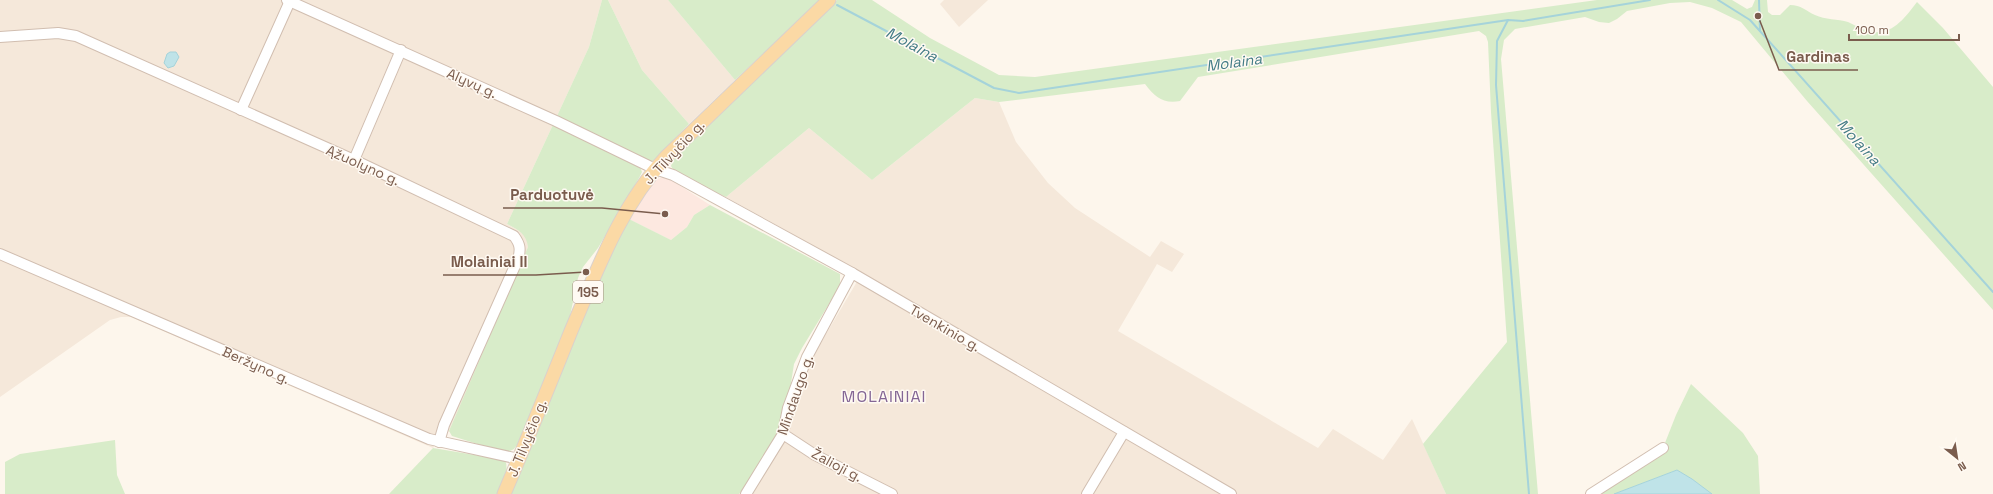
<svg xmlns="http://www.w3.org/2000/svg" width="1993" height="494" viewBox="0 0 1993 494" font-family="'Space Grotesk',sans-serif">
<rect width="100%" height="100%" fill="#fdf6ec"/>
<g fill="#f5e8da">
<polygon points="0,0 602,0 589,47 507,224 523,233 527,240 528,247 525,258 449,431 433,448 131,317 121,317 110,320 0,397"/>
<polygon points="608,0 668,0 735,80 689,124 642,70"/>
<polygon points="944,0 988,0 959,27 940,4"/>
<polygon points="975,98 999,102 1016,142 1048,183 1075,208 1150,257 1161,241 1184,254 1172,272 1157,264 1118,331 1318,448 1333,429 1383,460 1412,419 1446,494 739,494 783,434 812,358 862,273 726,197 809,128 872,180"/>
</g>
<polygon fill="#fde8e0" points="664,177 668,178 710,205 694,215 687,227 671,240 627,218 654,180"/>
<g fill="#d8ecc9">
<path d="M602,0H608L642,70L689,124L653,161L643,160L633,162L640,167L642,172L639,178L598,248L583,267L578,278L570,316L519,442L514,449L506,453L452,436L449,431L528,247C526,233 518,230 507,224L589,47Z"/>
<polygon points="668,0 821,0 735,80"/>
<path d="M837,0H872L930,38L999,75L1035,77L1597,0H1732L1747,9L1752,7L1755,0H1767L1768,12L1772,15H1780L1790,5C1801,5 1806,11 1815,15C1825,20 1838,19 1848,22C1855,25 1861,29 1868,31C1891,37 1904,19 1917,2L1943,28L1993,87V310L1807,101L1741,22L1712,8L1690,2L1670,3L1627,11L1617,19L1609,23L1599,22L1585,17L1515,29L1504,40L1501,59L1538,494H1446L1423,444L1507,342L1491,112L1488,42L1486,36L1479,31L1198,77L1180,101C1163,104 1155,97 1145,84L999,102L975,98L872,180L809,128L726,197L676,174L671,166L674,158Z"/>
<polygon points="710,205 840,274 840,286 802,348 794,364 783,434 739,494 511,494 608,257 627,218 671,240 687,227 694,215"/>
<polygon points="1691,384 1743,433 1758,456 1760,494 1712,494 1692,479 1677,470 1614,494 1591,494 1663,448 1676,415"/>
<polygon points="115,440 117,475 125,494 5,494 5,462 20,454"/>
<path d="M433,448L505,460C510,471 502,483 498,494H389Z"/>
</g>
<g fill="#bfe3e8" stroke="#a5d3da">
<polygon points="170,52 176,52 179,57 174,66 168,68 164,63 167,54"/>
<polygon points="1677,470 1692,479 1712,494 1614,494"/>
</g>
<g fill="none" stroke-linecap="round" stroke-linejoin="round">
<g stroke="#a5d3da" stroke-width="2">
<polyline points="1718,0 1750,20 1993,292"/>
<polyline points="1759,0 1760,31"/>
<polyline points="837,5 994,88 1019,93 1508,20 1523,21 1650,0"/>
<polyline points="1508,20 1497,41 1496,85 1529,494"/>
</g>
<defs>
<g id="minor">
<polyline points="287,0 556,121 655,169 673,175 852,273 1231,494"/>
<path d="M0,37L58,33L76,36L354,160L514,236C520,244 521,249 518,259L444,425L439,442"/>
<polyline points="241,110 290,1"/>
<polyline points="354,160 401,50"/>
<polyline points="0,254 429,439 519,459"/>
<polyline points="783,434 815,455 892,494"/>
<polyline points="746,494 783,434 788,408 807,357 852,273"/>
<polyline points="1087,494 1124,432"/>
<polyline points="1591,494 1663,448"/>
</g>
<path id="major" d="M504,494C527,440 549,386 571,331C597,270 620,207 666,157L829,0"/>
</defs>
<use href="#minor" stroke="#d1beb0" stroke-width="12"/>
<use href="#major" stroke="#dad1cd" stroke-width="15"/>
<use href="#minor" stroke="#fff" stroke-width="10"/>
<use href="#major" stroke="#fbd9a5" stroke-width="13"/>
</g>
<g text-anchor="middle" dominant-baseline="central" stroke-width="3" stroke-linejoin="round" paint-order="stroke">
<rect fill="#fffaf3" stroke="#a28b7f" stroke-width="1" x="573" y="281" width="30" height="22" rx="3"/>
<g font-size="13" font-weight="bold" fill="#7a5c4d">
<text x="588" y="292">195</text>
</g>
<g font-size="14" fill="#7a5c4d" stroke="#fffaf3">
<text transform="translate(472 83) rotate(24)">Alyvų g.</text>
<text transform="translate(674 152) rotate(-47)">J. Tilvyčio g.</text>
<text transform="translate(363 165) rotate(24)">Ąžuolyno g.</text>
<text transform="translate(945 328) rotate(30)">Tvenkinio g.</text>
<text transform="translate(256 365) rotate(24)">Beržyno g.</text>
<text transform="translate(795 395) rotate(-71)">Mindaugo g.</text>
<text transform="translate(527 438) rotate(-68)">J. Tilvyčio g.</text>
<text transform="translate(837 465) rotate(28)">Žalioji g.</text>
</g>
<g font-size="15" font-style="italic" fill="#437c86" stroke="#fffaf3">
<text transform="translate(912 44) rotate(28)">Molaina</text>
<text transform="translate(1234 62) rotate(-8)">Molaina</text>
<text transform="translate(1859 142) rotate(48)">Molaina</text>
</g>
<g font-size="16" letter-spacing="1" fill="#846695" stroke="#fffaf3">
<text x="884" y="396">MOLAINIAI</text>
</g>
</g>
<path fill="none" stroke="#7a5c4d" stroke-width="1.5" d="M1758 16L1779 70H1858M665 214L602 208H503M586 272L536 275H443"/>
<g fill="#7a5c4d" stroke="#fffaf3" stroke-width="1.5">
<circle cx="1758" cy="16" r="4"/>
<circle cx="665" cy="214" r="4"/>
<circle cx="586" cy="272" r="4"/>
</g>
<g font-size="15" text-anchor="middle" font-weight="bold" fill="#7a5c4d" stroke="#fffaf3" stroke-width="3" stroke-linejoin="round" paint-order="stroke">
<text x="1818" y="62">Gardinas</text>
<text x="552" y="200">Parduotuvė</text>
<text x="489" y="267">Molainiai II</text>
</g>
<g transform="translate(1957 458) rotate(150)" stroke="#fffaf3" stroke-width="3" paint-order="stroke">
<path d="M0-3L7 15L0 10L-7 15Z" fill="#7a5c4d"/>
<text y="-6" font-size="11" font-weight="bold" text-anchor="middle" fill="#7a5c4d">N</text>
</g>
<path d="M1849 34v6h110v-6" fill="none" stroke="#7a5c4d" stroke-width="2"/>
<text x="1855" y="34" font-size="12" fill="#7a5c4d" stroke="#fffaf3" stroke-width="3" paint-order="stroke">100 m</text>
</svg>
